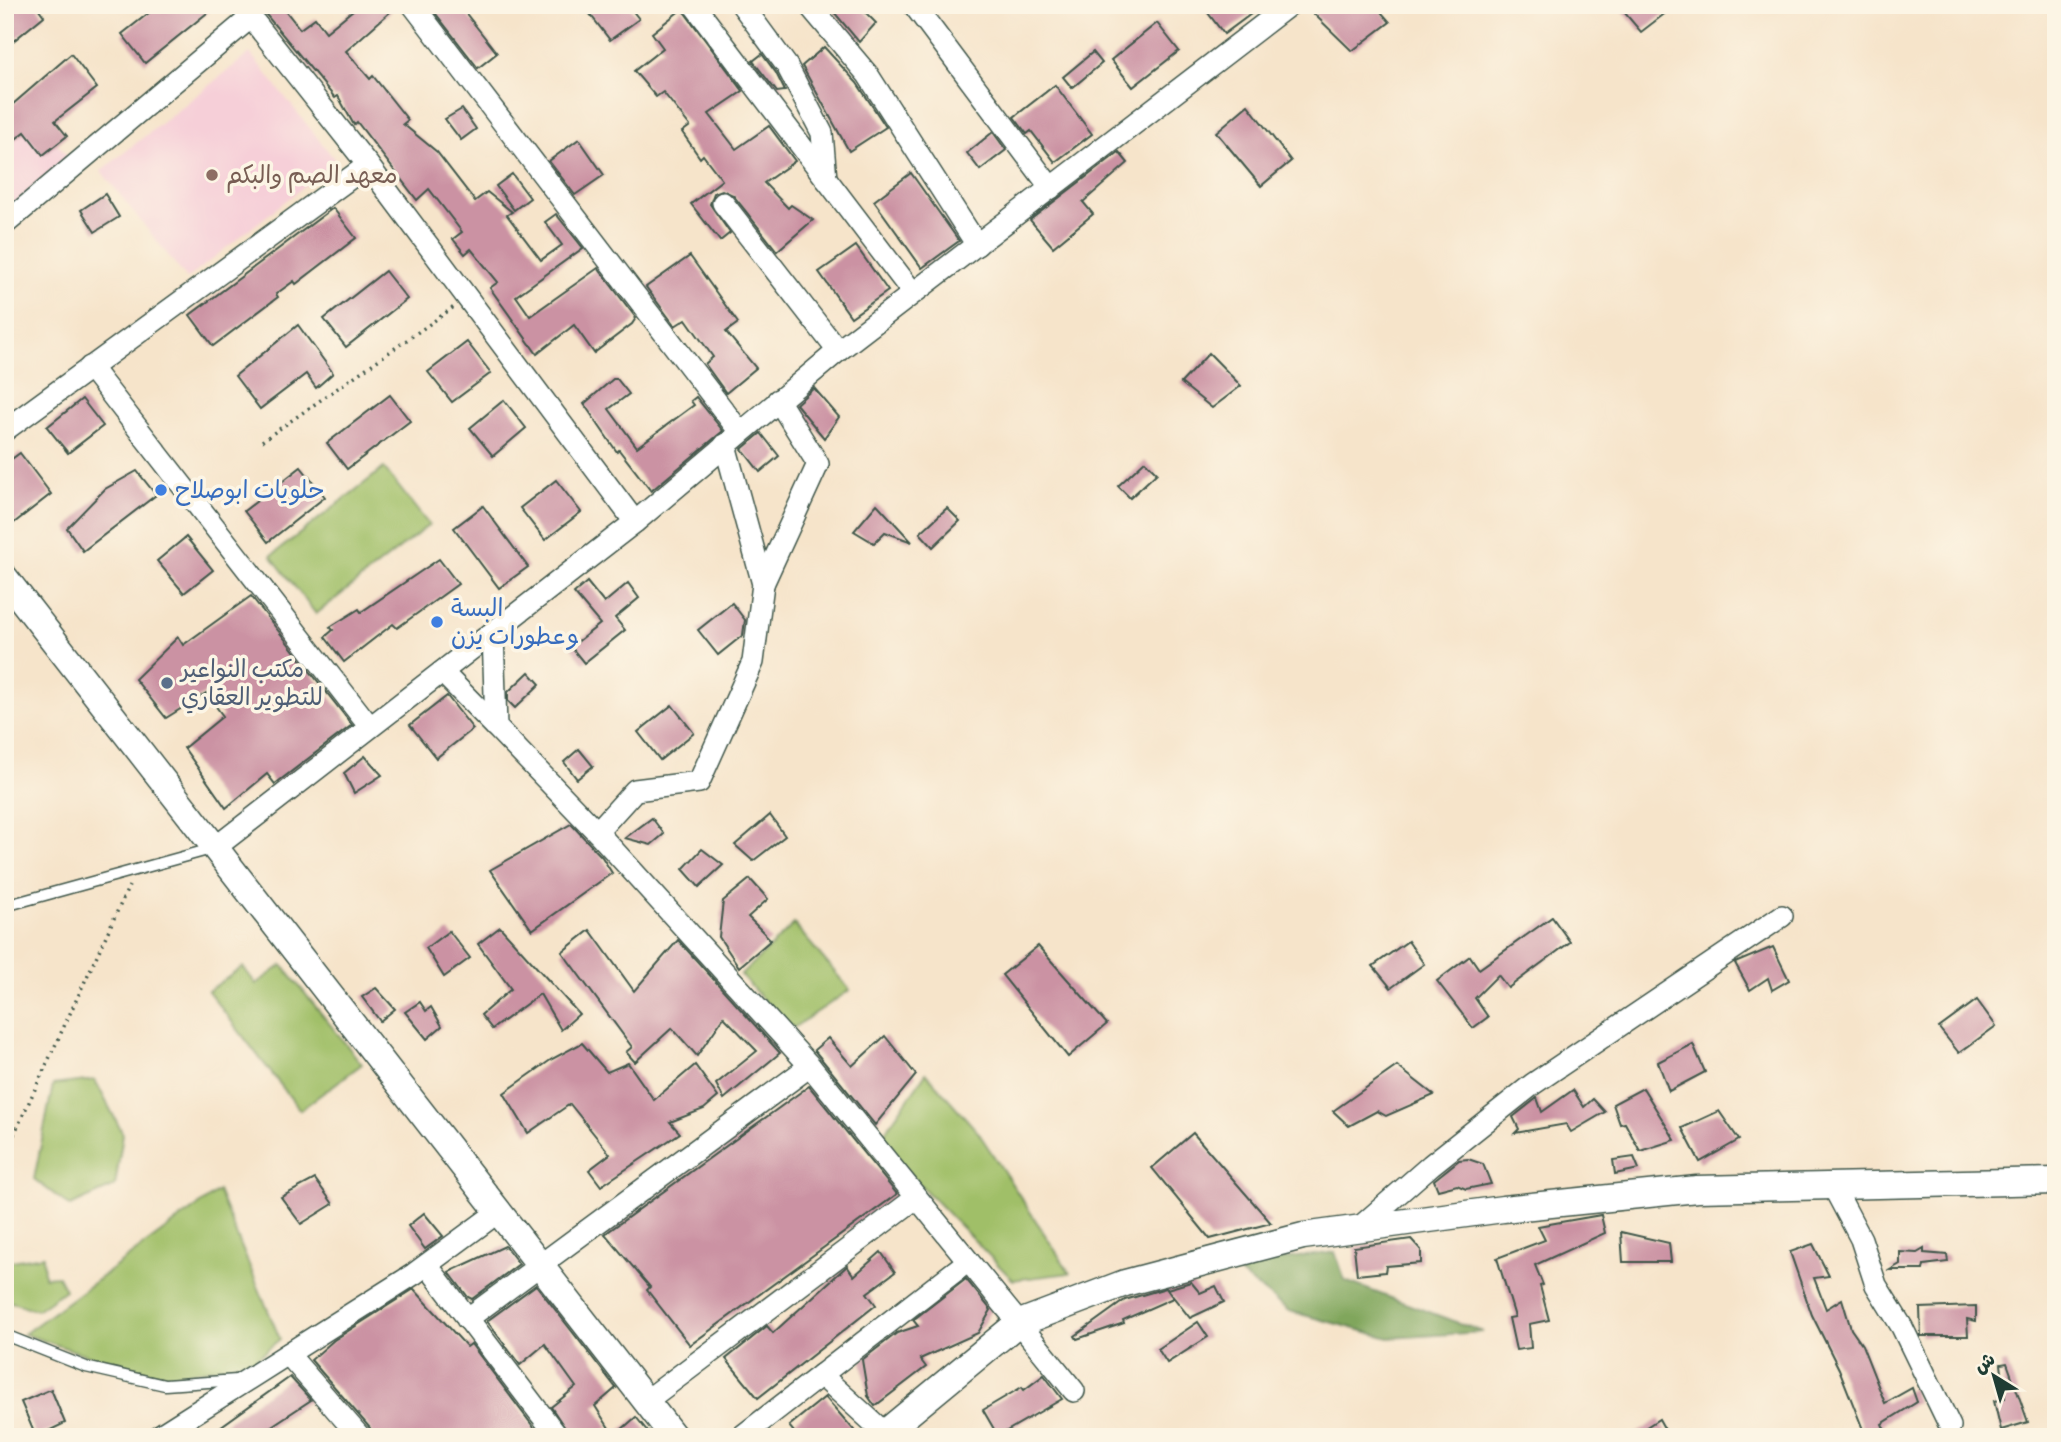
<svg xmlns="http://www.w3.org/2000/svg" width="2061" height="1442" viewBox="0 0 2061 1442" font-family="Pangolin,'Playpen Sans Arabic',sans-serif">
<rect width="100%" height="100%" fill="#fcf5e5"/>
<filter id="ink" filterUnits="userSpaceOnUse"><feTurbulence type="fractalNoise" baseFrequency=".0143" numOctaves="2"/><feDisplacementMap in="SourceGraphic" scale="14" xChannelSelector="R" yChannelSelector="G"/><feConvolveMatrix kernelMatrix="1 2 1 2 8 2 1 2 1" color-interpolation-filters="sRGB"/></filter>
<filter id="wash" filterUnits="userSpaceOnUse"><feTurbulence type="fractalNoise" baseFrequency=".00686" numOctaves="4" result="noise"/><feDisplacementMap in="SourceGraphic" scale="28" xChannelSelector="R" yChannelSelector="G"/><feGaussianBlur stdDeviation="1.57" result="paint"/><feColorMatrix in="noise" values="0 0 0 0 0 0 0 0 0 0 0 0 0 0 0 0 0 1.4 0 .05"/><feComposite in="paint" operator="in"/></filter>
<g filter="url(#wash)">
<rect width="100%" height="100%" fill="#f6e4ca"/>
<g fill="#f6cfd8">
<polygon points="250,53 336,161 187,279 101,171"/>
<polygon points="30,108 78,170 5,227 5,128"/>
</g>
<g fill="#a0bf68" stroke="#607e4e" stroke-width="2">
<polygon points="384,468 429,525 316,614 271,556"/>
<polygon points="794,924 850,990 790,1030 741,975"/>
<polygon points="282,965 362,1064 300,1110 208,991 243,967 256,984"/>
<polygon points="926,1073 978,1132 1070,1273 1013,1280 878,1142"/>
<polygon points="95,1080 123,1134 115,1186 70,1206 34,1179 53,1085"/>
<polygon points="218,1191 280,1339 252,1362 155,1378 24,1334"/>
<polygon points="43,1256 44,1277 58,1276 65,1290 37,1310 5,1300 5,1262"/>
</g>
<polygon fill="#80a65c" stroke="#507248" stroke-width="2" points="1335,1252 1345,1281 1483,1332 1389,1338 1289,1311 1230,1266"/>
<g id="blocks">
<g fill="#cb92a3">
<polygon points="5,5 36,5 44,16 12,42 5,34"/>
<polygon points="159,5 217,5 145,63 122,34"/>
<polygon points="258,5 281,5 300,29 315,18 326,32 359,5 398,5 346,51 370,79 373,76 408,120 403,124 437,152 475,201 487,192 512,212 507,215 541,260 562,245 545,222 556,214 583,248 516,296 530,316 598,268 636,318 632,324 594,353 574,325 537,354 490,288 498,282 471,249 465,254 453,239 462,232 429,189 417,200 357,122 354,125 338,96 335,98"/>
<polygon points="438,5 464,5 464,11 497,53 478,68 433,10"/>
<polygon points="583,5 628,5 639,19 610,40"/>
<polygon points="828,5 858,5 876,23 859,42"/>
<polygon points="1202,5 1263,5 1224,34"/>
<polygon points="1324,5 1375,5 1390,22 1352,51 1314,14"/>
<polygon points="1618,5 1676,5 1641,32"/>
<polygon points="682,9 743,91 709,114 736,149 769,126 795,161 764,183 788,208 791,205 813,220 777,251 733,195 722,190 714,193 710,204 730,233 720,241 691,204 722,180 703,155 700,158 682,132 690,126 663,92 656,97 634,71 663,48 652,33"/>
<polygon points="1157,23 1179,51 1133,87 1111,60"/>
<polygon points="824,47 857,83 886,127 849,151 802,66"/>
<polygon points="1093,52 1102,63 1072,88 1063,77"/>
<polygon points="71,54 97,88 55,121 67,136 43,155 25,132 5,147 5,111"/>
<polygon points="762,54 776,73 785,91 777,92 753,61"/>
<polygon points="1055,85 1092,134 1055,162 1031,131 1027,134 1014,117"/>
<polygon points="1248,105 1291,161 1261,186 1216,132"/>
<polygon points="462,109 476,129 461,140 445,119"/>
<polygon points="993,132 1006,150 980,170 967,153"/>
<polygon points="579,139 604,175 575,195 549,161"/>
<polygon points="1119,152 1128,163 1083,202 1093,214 1053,247 1030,220"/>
<polygon points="911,173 959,241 922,268 874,201"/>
<polygon points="512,174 530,198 514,210 496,186"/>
<polygon points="105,194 119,217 95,232 81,210"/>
<polygon points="333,208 356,238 296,284 294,281 276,294 278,297 213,346 190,315"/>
<polygon points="856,246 888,291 851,317 819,272"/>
<polygon points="690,256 738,323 726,332 756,368 726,393 705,364 713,357 686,319 675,326 646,287"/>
<polygon points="385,271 407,299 346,347 324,319"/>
<polygon points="298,325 333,373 316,388 306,374 260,409 235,376"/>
<polygon points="467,342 491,373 452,402 428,372"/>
<polygon points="1209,353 1241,386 1212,408 1181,383"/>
<polygon points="613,379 617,379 629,394 609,409 637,447 694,405 691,401 696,397 723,431 651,491 619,450 617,452 584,404"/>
<polygon points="814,388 839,417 824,438 796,404"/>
<polygon points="390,395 410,421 347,469 327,443"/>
<polygon points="82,399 103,426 68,453 47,427"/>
<polygon points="504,400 526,428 493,456 470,428"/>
<polygon points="761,433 779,456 760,472 742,449"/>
<polygon points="20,453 51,494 5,530 5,464"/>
<polygon points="1145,461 1157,473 1130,498 1118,486"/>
<polygon points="301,467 325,497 268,542 244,511"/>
<polygon points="137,471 156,495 83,551 67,528 105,489"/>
<polygon points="556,480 581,512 545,540 520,508"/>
<polygon points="877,504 912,542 885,532 874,543 854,531"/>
<polygon points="483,506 528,567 499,588 454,528"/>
<polygon points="947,508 960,521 933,547 920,533"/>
<polygon points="186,537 213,570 184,593 157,561"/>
<polygon points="439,559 458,584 397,628 393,624 344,662 325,637 333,630 330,627 359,609 361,612"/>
<polygon points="587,582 604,603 628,583 639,598 615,618 625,630 584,663 571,647 600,624 574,593"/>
<polygon points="251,596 352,725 275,784 267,774 226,808 184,748 223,716 206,693 166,718 135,679 178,637 183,645"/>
<polygon points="732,603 745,620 743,635 718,655 698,630"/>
<polygon points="529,672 540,684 515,708 508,701 508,692"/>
<polygon points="447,696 473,729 436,758 410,725"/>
<polygon points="672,705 694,733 660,760 638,732"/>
<polygon points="579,749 593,766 577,779 564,762"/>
<polygon points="365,756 382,775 354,793 344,773"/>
<polygon points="770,815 785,836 753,861 735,845"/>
<polygon points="652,818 664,834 651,845 625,838"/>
<polygon points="571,824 602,857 612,873 532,930 490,870"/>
<polygon points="702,849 723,865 699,887 683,869"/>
<polygon points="750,879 768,899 748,917 771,940 739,967 719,937 723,901"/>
<polygon points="1552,917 1570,942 1508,988 1498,975 1475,998 1488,1017 1473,1028 1437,981 1470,956 1479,969"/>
<polygon points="500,927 579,1014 561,1030 540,994 492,1029 481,1015 511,989 478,944"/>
<polygon points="590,930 634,991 678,940 780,1053 724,1099 716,1084 757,1051 724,1017 697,1056 672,1028 635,1062 626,1052 632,1047 562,952"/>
<polygon points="449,931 470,958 444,977 426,948"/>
<polygon points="1408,941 1424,964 1391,988 1373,966"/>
<polygon points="1038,946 1107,1024 1068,1057 1002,975"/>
<polygon points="1773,947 1789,980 1772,990 1768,978 1750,990 1735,963"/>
<polygon points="376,988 395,1009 380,1021 362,997"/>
<polygon points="1977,1000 1996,1026 1959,1053 1939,1028"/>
<polygon points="420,1002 426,1011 431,1007 442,1026 427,1039 405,1012"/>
<polygon points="885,1036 916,1075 875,1125 814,1050 828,1038 852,1066"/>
<polygon points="582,1043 607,1072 628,1063 654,1100 695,1065 718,1097 704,1109 670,1122 680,1133 601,1186 589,1170 610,1154 570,1104 528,1133 504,1093 552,1059"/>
<polygon points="1693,1044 1705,1072 1669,1091 1658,1062"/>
<polygon points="1397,1066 1434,1095 1386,1116 1377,1111 1349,1126 1333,1111"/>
<polygon points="809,1086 897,1194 690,1345 647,1290 650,1287 605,1234"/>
<polygon points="1643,1088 1675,1140 1640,1151 1625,1123 1620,1124 1613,1104"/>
<polygon points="1573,1090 1584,1107 1593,1099 1605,1112 1571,1132 1566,1124 1515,1133 1519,1129 1513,1117 1537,1098 1542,1112"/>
<polygon points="1719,1111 1739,1140 1700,1162 1682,1128"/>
<polygon points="1193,1133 1271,1223 1210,1239 1152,1168"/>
<polygon points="1634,1157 1639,1169 1615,1174 1613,1160"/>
<polygon points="1468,1159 1483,1164 1491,1184 1466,1189 1457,1185 1438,1190 1434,1180 1459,1160"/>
<polygon points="315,1179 333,1204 301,1224 281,1197"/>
<polygon points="424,1213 443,1236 425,1249 408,1226"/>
<polygon points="1601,1215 1605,1233 1535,1265 1543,1285 1540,1286 1549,1320 1529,1324 1531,1348 1516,1350 1509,1318 1515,1317 1497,1258 1545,1240 1538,1226"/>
<polygon points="1621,1232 1669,1243 1671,1262 1623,1262"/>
<polygon points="1411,1239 1421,1250 1421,1263 1386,1266 1385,1272 1357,1275 1354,1247"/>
<polygon points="1813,1244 1829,1276 1814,1278 1826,1309 1842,1299 1851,1329 1862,1345 1885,1403 1912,1388 1917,1402 1882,1424 1888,1437 1866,1437 1839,1369 1812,1315 1790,1252"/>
<polygon points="505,1246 519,1264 472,1299 468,1297 449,1272"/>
<polygon points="1924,1249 1924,1253 1947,1255 1948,1262 1924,1265 1923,1270 1890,1270 1900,1264 1900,1252 1917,1253"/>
<polygon points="881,1252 895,1272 867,1293 876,1305 758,1398 726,1359 767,1326 773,1333 847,1266 854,1276"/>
<polygon points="966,1279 991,1310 978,1333 920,1359 926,1367 875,1406 868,1396 862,1360 897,1333 918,1326 913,1320"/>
<polygon points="1191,1282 1200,1293 1216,1286 1224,1302 1190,1318 1167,1289"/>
<polygon points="536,1285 616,1388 595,1406 609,1428 585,1437 571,1437 551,1407 576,1387 545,1344 520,1365 487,1321"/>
<polygon points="1166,1288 1173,1298 1123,1320 1124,1323 1077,1339 1075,1336 1125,1300"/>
<polygon points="414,1289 467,1347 471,1344 541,1437 373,1437 370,1428 311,1360 334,1340"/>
<polygon points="1976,1306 1976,1321 1967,1319 1968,1336 1921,1336 1920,1308"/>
<polygon points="1198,1322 1208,1337 1167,1363 1158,1349"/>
<polygon points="2007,1363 2028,1422 2001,1430 1994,1401 2005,1398 2001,1364"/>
<polygon points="1044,1375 1062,1399 998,1436 983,1410 1022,1387 1024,1390"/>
<polygon points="290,1377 311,1400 264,1431 220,1427"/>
<polygon points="51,1389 65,1423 36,1437 21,1402"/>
<polygon points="825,1397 860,1437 798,1437 789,1426"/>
<polygon points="636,1417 652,1437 613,1437"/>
<polygon points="1659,1419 1669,1437 1631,1437"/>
</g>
</g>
</g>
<g filter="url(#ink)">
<use href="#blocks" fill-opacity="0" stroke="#3f564a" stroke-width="2"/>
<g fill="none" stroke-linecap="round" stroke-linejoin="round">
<defs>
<g id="service">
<polyline points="5,906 215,848"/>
<polyline points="5,1335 86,1367 165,1385 237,1380"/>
</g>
<g id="minor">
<polyline points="413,5 740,432"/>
<polyline points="694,5 913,293"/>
<polyline points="742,5 787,66 822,133 826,179"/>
<polyline points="809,5 868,75 977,245"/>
<polyline points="914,5 1051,188"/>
<polyline points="723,203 838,351"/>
<polyline points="5,224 250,18"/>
<polyline points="90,367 370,727"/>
<polyline points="5,430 368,165"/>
<polyline points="635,522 838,351 1289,5"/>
<polyline points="763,584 818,464 778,400"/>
<polyline points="493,632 496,727 597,832 810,1066 1074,1391"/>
<polyline points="442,672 496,727"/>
<polyline points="597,832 635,790 699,782 753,662 763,584 725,445"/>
<polyline points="216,847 635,522 368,165 241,5"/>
<polyline points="1833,1186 1861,1239 1876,1285 1902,1327 1950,1426"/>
<polyline points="1359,1228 1431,1165 1533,1084 1782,916"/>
<polyline points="427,1265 558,1437"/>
<polyline points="467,1319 810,1066"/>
<polyline points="288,1354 360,1437"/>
<polyline points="821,1375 889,1437"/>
<polyline points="646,1401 916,1198"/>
<polyline points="157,1437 414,1274 498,1212"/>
<polyline points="741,1437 967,1262"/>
</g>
<g id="tertiary">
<polyline points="5,578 674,1437"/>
<polyline points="880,1437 1017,1324 1125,1283 1303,1236 1503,1209 1697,1189 2056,1181"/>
</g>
</defs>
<use href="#service" stroke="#3f564a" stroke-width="13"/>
<use href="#minor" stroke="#3f564a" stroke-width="24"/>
<use href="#tertiary" stroke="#3f564a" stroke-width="29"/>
<g stroke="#3f564a" stroke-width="3.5" stroke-dasharray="2 5" stroke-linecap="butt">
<polyline points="262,441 454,307"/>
<polyline points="5,1154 129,886"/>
</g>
<use href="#service" stroke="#fff" stroke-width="10"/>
<use href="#minor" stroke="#fff" stroke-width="21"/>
<use href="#tertiary" stroke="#fff" stroke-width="26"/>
</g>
</g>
<circle fill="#8d6e63" stroke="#fcf5e5" stroke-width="2.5" cx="212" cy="175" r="7"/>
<g fill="#3f7fe0" stroke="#fcf5e5" stroke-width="2.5">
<circle cx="161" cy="490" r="7"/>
<circle cx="437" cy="622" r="7"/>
</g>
<circle fill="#5c6f8a" stroke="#fcf5e5" stroke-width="2.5" cx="167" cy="683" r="7"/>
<g text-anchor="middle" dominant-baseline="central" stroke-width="7" stroke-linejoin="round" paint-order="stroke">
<g font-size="24" fill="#785e54" stroke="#fcf5e5" text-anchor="start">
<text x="226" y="175">معهد الصم والبكم</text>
</g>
<g font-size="24" fill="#366cbe" stroke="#fcf5e5" text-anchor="start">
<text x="175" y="490">حلويات ابوصلاح</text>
<text x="451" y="608">البسة<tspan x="451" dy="28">وعطورات يزن</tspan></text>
</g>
<g font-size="24" fill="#4e5e75" stroke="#fcf5e5" text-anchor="start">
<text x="181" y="669">مكتب النواعير<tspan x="181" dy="28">للتطوير العقاري</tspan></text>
</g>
</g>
<rect width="2061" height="1442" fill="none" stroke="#fcf5e5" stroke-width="28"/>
<g transform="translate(1994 1376) rotate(323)" stroke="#fcf5e5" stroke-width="5" paint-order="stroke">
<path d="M0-5L12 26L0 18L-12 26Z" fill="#1f3d34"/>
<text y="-10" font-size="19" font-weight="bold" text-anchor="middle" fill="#1f3d34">ش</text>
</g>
</svg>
